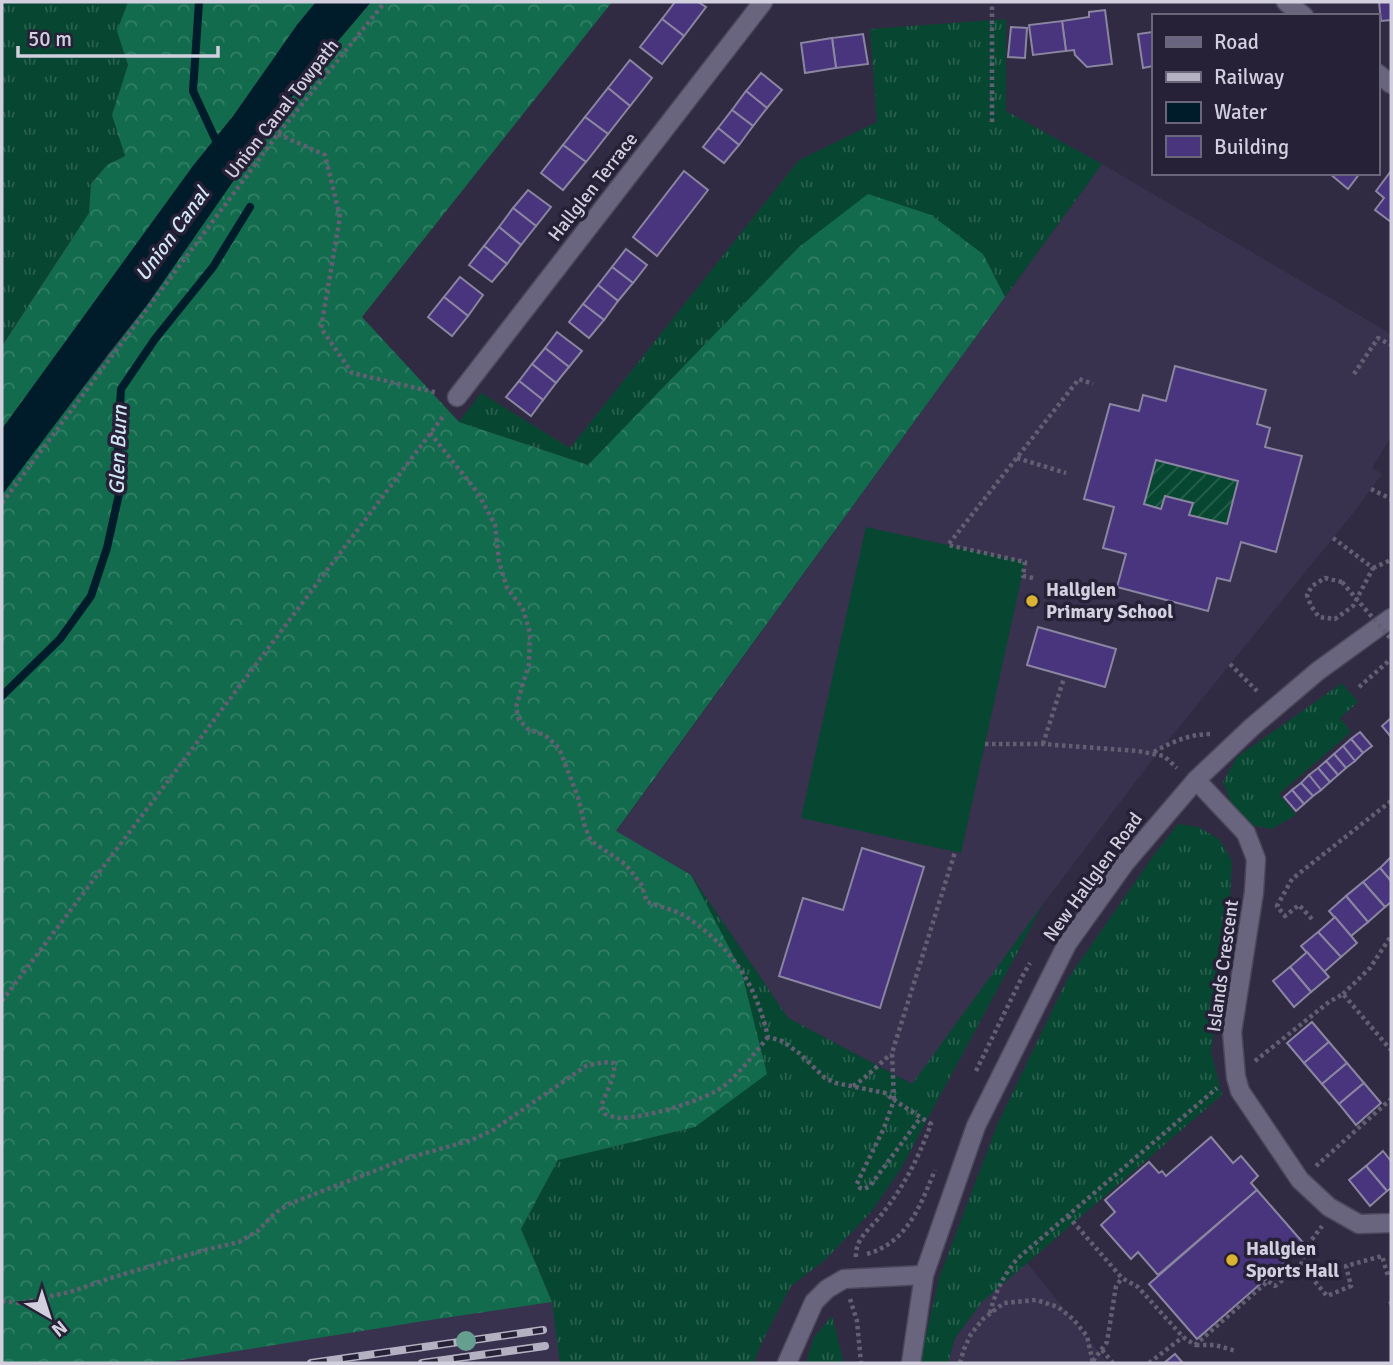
<svg xmlns="http://www.w3.org/2000/svg" width="1393" height="1365" viewBox="0 0 1393 1365" font-family="Signika,sans-serif">
<defs>
<pattern id="grass-tufts" width="24" height="20" patternUnits="userSpaceOnUse" patternTransform="scale(1.75)"><rect width="24" height="20" fill="#074731"/><path d="M3 7l-1-3M5 7V3M7 7l1-3M15 17l-1-3M17 17v-4M19 17l1-3" fill="none" stroke="#2a604e"/></pattern>
<pattern id="forest-crowns" width="20" height="18" patternUnits="userSpaceOnUse" patternTransform="scale(1.75)"><rect width="20" height="18" fill="#116b4c"/><path d="M2 6a3 3 0 1 1 6 0M12 15a3 3 0 1 1 6 0" fill="none" stroke="#337f65"/></pattern>
<pattern id="garden-furrows" width="10" height="10" patternUnits="userSpaceOnUse" patternTransform="scale(1.75)"><rect width="10" height="10" fill="#074731"/><path d="M-1 1l2-2M0 10L10 0M9 11l2-2" fill="none" stroke="#2a604e"/></pattern>
</defs>
<rect width="100%" height="100%" fill="#302b42"/>
<g fill="#38324f">
<polygon points="1102,164 1391,334 1391,437 1372,468 1382,474 1354,512 1149,764 1044,903 913,1084 788,1018 691,875 616,832"/>
<polygon points="469,1219 689,1363 2,1363"/>
<polygon points="1026,1262 1108,1363 948,1363 955,1338 982,1302"/>
</g>
<g fill="url(#grass-tufts)">
<polygon points="2,2 128,2 117,31 128,65 112,115 125,156 107,165 91,183 89,213 2,345"/>
<polygon points="1006,19 1006,111 1102,164 1005,297 983,254 868,195 799,247 588,465 459,422 481,393 570,448 799,160 877,122 870,29"/>
<polygon points="1342,683 1358,702 1340,718 1351,732 1279,794 1296,815 1272,829 1250,825 1234,810 1223,782 1237,757"/>
<polygon points="1178,824 1198,827 1219,839 1232,861 1228,941 1211,1052 1222,1095 982,1302 955,1338 948,1363 920,1363 939,1278 998,1123 1067,980 1154,855"/>
<polygon points="691,875 788,1018 912,1084 1044,903 900,1170 871,1212 825,1260 791,1286 761,1344 754,1363 560,1363 552,1302 521,1229 558,1160 695,1127 741,970"/>
<polygon points="832,1316 844,1363 806,1363 814,1337"/>
</g>
<g fill="url(#forest-crowns)">
<polygon points="128,2 316,2 297,25 234,115 193,166 2,429 2,346 89,213 91,184 107,165 125,156 112,115 128,65 117,31"/>
<polygon points="371,2 612,2 362,317 459,422 588,465 799,247 868,194 931,215 983,254 1005,297 616,831 691,875 741,970 767,1074 695,1127 558,1160 521,1229 552,1302 424,1321 162,1363 2,1363 2,493 147,305 298,88"/>
</g>
<polygon fill="url(#garden-furrows)" points="1156,460 1238,481 1227,524 1189,515 1192,503 1165,496 1161,509 1144,504"/>
<polygon fill="#074731" points="866,527 1025,562 961,853 801,818"/>
<polygon fill="#001b2a" points="316,2 371,2 298,88 147,305 107,355 2,495 2,429 193,166 234,115 297,25"/>
<g fill="none" stroke-linecap="round" stroke-linejoin="round">
<g stroke="#001b2a" stroke-width="8">
<polyline points="199,2 193,91 219,147"/>
<polyline points="2,696 60,639 91,596 107,548 119,494 118,439 121,389 155,339 213,267 250,207"/>
</g>
</g>
<g fill="#49357d" stroke="#8a85a0" stroke-width="2" fill-rule="evenodd">
<polygon points="675,2 698,2 706,7 684,36 662,19"/>
<polygon points="1379,2 1391,2 1391,20 1381,21"/>
<polygon points="1105,10 1112,64 1087,67 1075,55 1074,50 1066,51 1062,21 1089,17 1089,12"/>
<polygon points="662,19 684,36 662,64 640,47"/>
<polygon points="1062,21 1066,51 1033,55 1029,25"/>
<polygon points="1011,27 1027,28 1025,58 1008,57"/>
<polygon points="1153,32 1153,66 1143,68 1138,34"/>
<polygon points="863,34 868,64 836,68 832,38"/>
<polygon points="832,38 836,68 805,73 801,43"/>
<polygon points="630,60 652,78 630,106 608,88"/>
<polygon points="761,73 782,90 767,108 746,91"/>
<polygon points="608,88 630,106 608,134 585,117"/>
<polygon points="746,91 767,108 753,126 732,110"/>
<polygon points="732,110 753,126 739,145 718,128"/>
<polygon points="585,117 608,134 586,162 563,145"/>
<polygon points="718,128 739,145 724,163 703,147"/>
<polygon points="563,145 586,162 563,190 541,173"/>
<polygon points="684,171 708,190 657,256 633,237"/>
<polygon points="1391,171 1391,222 1375,210 1384,198 1376,191"/>
<polygon points="1329,173 1360,173 1348,189"/>
<polygon points="528,190 551,207 536,226 513,208"/>
<polygon points="513,208 536,226 521,245 499,227"/>
<polygon points="499,227 521,245 507,264 484,246"/>
<polygon points="484,246 507,264 492,282 469,265"/>
<polygon points="626,249 647,265 633,283 612,267"/>
<polygon points="612,267 633,283 618,301 598,285"/>
<polygon points="460,277 483,295 468,316 444,297"/>
<polygon points="598,285 618,301 604,320 583,304"/>
<polygon points="444,297 468,316 452,336 428,317"/>
<polygon points="583,304 604,320 589,338 569,322"/>
<polygon points="557,332 582,351 569,367 545,348"/>
<polygon points="545,348 569,367 556,383 532,364"/>
<polygon points="532,364 556,383 543,400 519,381"/>
<path d="M1175,366L1266,390L1257,424L1270,428L1265,447L1302,456L1276,552L1241,542L1230,581L1217,578L1208,611L1117,587L1126,554L1103,548L1114,507L1084,499L1110,404L1139,411L1143,395L1166,401ZM1156,460L1238,481L1227,524L1189,515L1193,503L1165,496L1161,509L1144,504Z"/>
<polygon points="519,381 543,400 531,416 506,397"/>
<polygon points="1038,627 1116,649 1105,687 1027,665"/>
<polygon points="1391,718 1391,737 1382,726"/>
<polygon points="1360,732 1372,746 1363,753 1351,739"/>
<polygon points="1351,739 1363,753 1355,761 1343,746"/>
<polygon points="1343,746 1355,761 1346,768 1334,754"/>
<polygon points="1334,754 1346,768 1338,775 1326,761"/>
<polygon points="1326,761 1338,775 1330,782 1318,768"/>
<polygon points="1318,768 1330,782 1321,790 1309,775"/>
<polygon points="1309,775 1321,790 1313,796 1301,783"/>
<polygon points="1301,783 1313,796 1304,804 1292,790"/>
<polygon points="1292,790 1304,804 1296,811 1284,797"/>
<polygon points="862,848 924,867 880,1008 779,976 803,898 843,910"/>
<polygon points="1391,857 1391,881 1380,868"/>
<polygon points="1380,868 1391,881 1391,902 1385,907 1363,882"/>
<polygon points="1363,882 1385,907 1368,922 1346,896"/>
<polygon points="1346,896 1368,922 1351,936 1329,911"/>
<polygon points="1335,917 1357,943 1341,957 1318,932"/>
<polygon points="1318,932 1341,957 1324,972 1301,946"/>
<polygon points="1307,952 1329,977 1311,992 1290,967"/>
<polygon points="1290,967 1311,992 1294,1007 1273,981"/>
<polygon points="1312,1022 1329,1042 1304,1063 1287,1043"/>
<polygon points="1329,1042 1347,1063 1322,1084 1304,1063"/>
<polygon points="1347,1063 1364,1083 1339,1104 1322,1084"/>
<polygon points="1364,1083 1381,1103 1356,1125 1339,1104"/>
<polygon points="1211,1137 1233,1163 1241,1156 1258,1176 1251,1183 1257,1190 1158,1275 1138,1252 1131,1259 1101,1225 1115,1212 1105,1200 1149,1162 1159,1173 1162,1171 1166,1176"/>
<polygon points="1383,1151 1391,1161 1391,1188 1387,1191 1366,1166"/>
<polygon points="1366,1166 1387,1191 1370,1206 1349,1180"/>
<polygon points="1257,1190 1305,1245 1197,1339 1149,1284"/>
<polygon points="1175,1354 1183,1363 1164,1363"/>
</g>
<g fill="none" stroke-linecap="round" stroke-linejoin="round">
<defs>
<g id="minor">
<polyline points="1286,2 1304,16"/>
<polyline points="1377,73 1391,84"/>
<polyline points="457,397 763,2"/>
<polyline points="1196,780 1246,833 1256,859 1254,892 1232,1032 1236,1077 1240,1091 1300,1180 1329,1207 1359,1224 1391,1223"/>
<polyline points="787,1363 814,1302 827,1289 844,1279 924,1275"/>
<polyline points="911,1363 924,1275 976,1126 1067,944 1125,863 1196,780 1252,727 1318,671 1391,618"/>
</g>
</defs>
<use href="#minor" stroke="#4c485b" stroke-width="21"/>
<g stroke="#635f73" stroke-width="4.5" stroke-dasharray="3.5 3.5" stroke-linecap="butt">
<polyline points="992,122 992,2"/>
<polyline points="278,134 325,155 340,217 321,328 352,373 438,393"/>
<polyline points="1354,374 1378,338 1391,345"/>
<path d="M430,433L478,493L495,525L499,562L507,588L523,609L530,633L529,664L516,707L519,720L529,730L545,735L559,748L578,797L585,827L591,841L625,864L641,884L647,902C660,907 677,910 688,918C733,949 756,985 768,1037L782,1041L799,1053L825,1078L836,1083L885,1093L894,1100L892,1053L955,852"/>
<polyline points="1017,458 1066,473"/>
<polyline points="1371,489 1391,499"/>
<polyline points="2,503 278,134 385,2"/>
<polyline points="1333,538 1373,568 1353,606 1335,619 1319,617 1311,606 1307,595 1312,586 1325,578 1342,582"/>
<polyline points="1373,568 1391,560"/>
<polyline points="1033,578 1023,576 1025,562 948,545 1079,379 1093,384"/>
<polyline points="1230,664 1257,691"/>
<polyline points="1359,687 1391,659"/>
<polyline points="985,744 1043,744 1138,751 1164,756 1177,768"/>
<polyline points="1043,744 1064,678"/>
<path d="M1154,752C1171,742 1190,734 1211,734"/>
<polyline points="1312,919 1299,905 1285,916 1277,906 1292,879 1391,801"/>
<polyline points="1343,994 1370,968 1391,936"/>
<polyline points="2,1001 445,414"/>
<polyline points="1255,1061 1329,1002 1343,994 1391,1050"/>
<polyline points="976,1071 1023,975 1030,963"/>
<path d="M853,1086C867,1077 878,1065 891,1054"/>
<polyline points="1316,1166 1391,1099"/>
<polyline points="1068,1216 1122,1278 1138,1287 1183,1337 1195,1345 1268,1281 1275,1286 1301,1265 1327,1296 1351,1286 1346,1266 1382,1256 1388,1276 1391,1275"/>
<path d="M867,1254C908,1242 920,1206 935,1170"/>
<path d="M856,1257C855,1241 867,1231 877,1220C903,1189 917,1161 931,1124L894,1100L884,1128L859,1179L857,1184L860,1188L864,1189L870,1186L921,1117"/>
<polyline points="1301,1265 1307,1246 1322,1226"/>
<polyline points="850,1299 857,1321 861,1363"/>
<path d="M2,1301L19,1303L70,1292L111,1278L201,1251L239,1242L259,1230L275,1213L289,1204L408,1158L472,1140L493,1130L586,1066L604,1062L614,1063C616,1076 606,1093 601,1106L605,1114C610,1116 615,1118 620,1118C645,1118 704,1101 724,1086C741,1072 754,1054 768,1037"/>
<polyline points="1389,1304 1391,1303"/>
<path d="M990,1313C995,1293 1003,1276 1017,1259L1217,1088"/>
<polyline points="1196,1345 1215,1345 1236,1351"/>
<polyline points="1102,1350 1113,1363"/>
<polyline points="1093,1361 1107,1342 1116,1286 1122,1278"/>
<polyline points="960,1363 964,1349 971,1334 983,1319 1004,1303 1036,1300 1058,1307 1073,1319 1087,1336 1093,1363"/>
<polyline points="1149,1363 1183,1337"/>
</g>
<use href="#minor" stroke="#6a657f" stroke-width="18"/>
<defs>
<g id="rail">
<polyline points="311,1363 543,1330"/>
<polyline points="422,1363 545,1346"/>
</g>
</defs>
<use href="#rail" stroke="#b4b1c2" stroke-width="8"/>
<use href="#rail" stroke="#262137" stroke-width="5" stroke-dasharray="16" stroke-linecap="butt"/>
<polyline stroke="#635f73" stroke-width="4.5" stroke-dasharray="3.5 3.5" stroke-linecap="butt" points="1342,582 1391,639"/>
</g>
<circle fill="#669e8f" cx="466" cy="1341" r="10"/>
<g fill="#dab333" stroke="#262137" stroke-width="2.5">
<circle cx="1032" cy="601" r="7"/>
<circle cx="1232" cy="1260" r="7"/>
</g>
<g text-anchor="middle" dominant-baseline="central" stroke-width="7" stroke-linejoin="round" paint-order="stroke">
<g font-size="19" fill="#d2d0df" stroke="#262137">
<text transform="translate(282 109) rotate(-52)">Union Canal Towpath</text>
<text transform="translate(593 187) rotate(-52)">Hallglen Terrace</text>
<text transform="translate(1093 877) rotate(-54)">New Hallglen Road</text>
<text transform="translate(1223 966) rotate(-82)">Islands Crescent</text>
</g>
<g font-size="19" font-weight="bold" fill="#d2d0df" stroke="#262137" text-anchor="start">
<text x="1046" y="590">Hallglen<tspan x="1046" dy="22">Primary School</tspan></text>
<text x="1246" y="1249">Hallglen<tspan x="1246" dy="22">Sports Hall</tspan></text>
</g>
<g font-size="21" font-style="italic" fill="#d1e7f5" stroke="#262137">
<text transform="translate(172 234) rotate(-54)">Union Canal</text>
<text transform="translate(118 450) rotate(-88)">Glen Burn</text>
</g>
</g>
<rect width="1393" height="1365" fill="none" stroke="#d2d0df" stroke-width="7"/>
<rect x="1152" y="14" width="228" height="161" fill="#262137" stroke="#6b677a" stroke-width="2"/>
<rect x="1166" y="37" width="35" height="10" fill="#6a657f" stroke="#6b677a" stroke-width="2"/>
<text x="1214" y="49" font-size="21" fill="#d2d0df">Road</text>
<rect x="1166" y="72" width="35" height="10" fill="#b4b1c2" stroke="#6b677a" stroke-width="2"/>
<text x="1214" y="84" font-size="21" fill="#d2d0df">Railway</text>
<rect x="1166" y="102" width="35" height="21" fill="#001b2a" stroke="#6b677a" stroke-width="2"/>
<text x="1214" y="119" font-size="21" fill="#d2d0df">Water</text>
<rect x="1166" y="136" width="35" height="21" fill="#49357d" stroke="#6b677a" stroke-width="2"/>
<text x="1214" y="154" font-size="21" fill="#d2d0df">Building</text>
<g transform="translate(49 1316) rotate(141)" stroke="#262137" stroke-width="5" paint-order="stroke">
<path d="M0-5L12 26L0 18L-12 26Z" fill="#d2d0df"/>
<text y="-10" font-size="19" font-weight="bold" text-anchor="middle" fill="#d2d0df">N</text>
</g>
<path d="M18 46v10h200v-10" fill="none" stroke="#d2d0df" stroke-width="3.5"/>
<text x="28" y="46" font-size="21" fill="#d2d0df" stroke="#262137" stroke-width="5" paint-order="stroke">50 m</text>
</svg>
